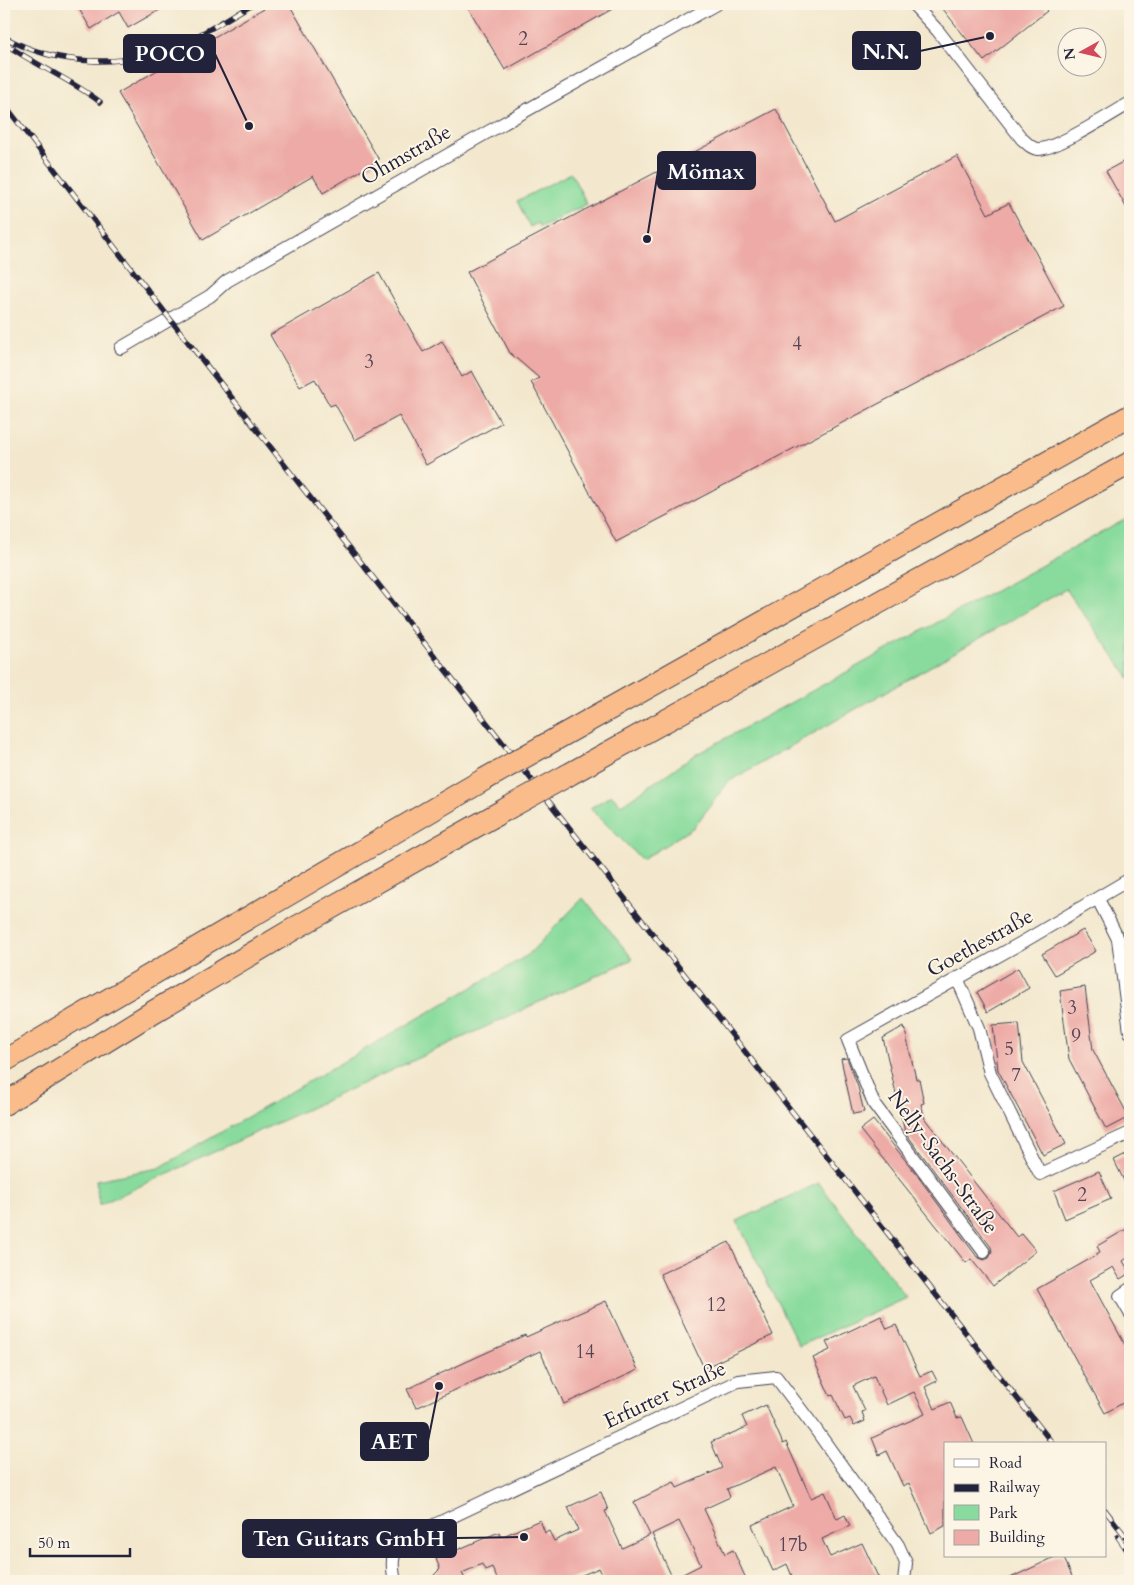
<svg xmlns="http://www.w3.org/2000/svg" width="1134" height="1585" viewBox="0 0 1134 1585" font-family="Cardo,serif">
<rect width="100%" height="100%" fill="#fcf5e5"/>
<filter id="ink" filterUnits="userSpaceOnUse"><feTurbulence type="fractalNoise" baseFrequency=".02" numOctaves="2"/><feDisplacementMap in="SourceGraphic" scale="10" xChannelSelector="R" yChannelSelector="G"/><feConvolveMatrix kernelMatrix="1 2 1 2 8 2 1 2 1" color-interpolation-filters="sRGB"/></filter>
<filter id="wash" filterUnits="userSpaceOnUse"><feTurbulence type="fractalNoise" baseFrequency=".0096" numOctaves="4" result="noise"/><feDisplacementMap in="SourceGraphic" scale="20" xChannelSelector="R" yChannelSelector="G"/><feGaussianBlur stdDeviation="1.12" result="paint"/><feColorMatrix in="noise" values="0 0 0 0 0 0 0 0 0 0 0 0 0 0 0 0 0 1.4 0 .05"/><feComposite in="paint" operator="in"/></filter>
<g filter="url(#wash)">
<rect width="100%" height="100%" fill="#f3e8ce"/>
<g fill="#88db9c" stroke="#557e6c">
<polygon points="571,173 587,204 540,227 538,223 530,227 517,201"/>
<polygon points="1130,517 1130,679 1066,589 728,782 694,827 642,860 590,808 612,795 621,805 695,755"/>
<polygon points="583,898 633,959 99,1205 96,1180 159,1168 528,955"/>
<polygon points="819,1183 906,1297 799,1346 737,1221"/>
</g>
<g id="blocks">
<g fill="#edaaa6" fill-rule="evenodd">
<polygon points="76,4 170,4 128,28 119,12 91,29"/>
<polygon points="271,4 289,4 379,160 323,193 313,176 203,240 118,93"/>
<polygon points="466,4 621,4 505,70"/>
<polygon points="939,4 1041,4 1047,11 984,61"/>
<polygon points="776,109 835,221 957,156 988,214 1009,203 1064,306 616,542 531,382 539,378 510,353 467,272"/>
<polygon points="1130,158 1130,214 1106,171"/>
<polygon points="379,273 423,352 442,341 462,377 472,371 501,423 426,465 399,416 355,440 335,404 330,406 315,379 300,387 270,335"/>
<polygon points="1083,930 1096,951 1055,975 1042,954"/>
<polygon points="1018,968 1029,988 988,1012 977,992"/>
<polygon points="1085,987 1093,1050 1129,1117 1106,1129 1069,1059 1060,991"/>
<polygon points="1019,1023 1023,1062 1066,1144 1043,1155 998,1070 993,1025"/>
<polygon points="904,1026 916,1079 919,1079 924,1103 921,1104 925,1119 1017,1237 1022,1234 1036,1251 993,1286 971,1259 966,1263 860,1130 873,1120 914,1171 977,1257 984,1260 989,1258 992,1252 991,1247 905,1132 883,1038"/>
<polygon points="847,1058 858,1087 864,1112 853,1114 841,1059"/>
<polygon points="1130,1152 1130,1193 1114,1160"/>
<polygon points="1099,1171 1111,1199 1065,1219 1054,1191"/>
<polygon points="1130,1227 1130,1256 1123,1261 1130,1273 1120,1279 1113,1267 1090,1280 1130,1354 1130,1399 1105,1413 1037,1289 1097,1255 1096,1254 1100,1252 1097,1246"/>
<polygon points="729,1242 773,1335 704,1368 660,1274"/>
<polygon points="606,1301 638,1370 564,1404 540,1351 416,1408 407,1389 525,1335 526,1337"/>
<polygon points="881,1316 887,1329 896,1325 920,1376 932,1371 937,1381 925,1387 935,1409 950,1402 957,1418 962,1417 974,1444 945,1444 945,1526 931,1533 909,1483 903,1486 887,1451 879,1455 872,1438 925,1414 914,1392 887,1405 874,1376 853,1386 865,1411 862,1412 865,1421 854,1426 850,1418 845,1420 833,1395 830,1396 813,1358 830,1350 826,1342"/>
<path d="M766,1405L783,1444L786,1442L811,1498L825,1492L837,1519L845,1515L850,1526L822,1539L830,1557L862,1543L880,1581H794L787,1564L773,1571L752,1525L793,1506L776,1467L727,1489L730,1497L704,1509L725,1554L733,1550L747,1581H605L599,1568L568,1581H498L492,1567L485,1570L482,1564L462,1573L466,1581H428L440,1569L436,1559L499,1532L501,1537L540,1520L545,1533L549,1531L554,1541L578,1530L568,1507L601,1492L608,1510L605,1511L622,1548L650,1535L634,1502L674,1482L677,1488L722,1468L711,1442L747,1427L742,1416ZM679,1521L701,1565L673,1579L652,1534Z"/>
<polygon points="1057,1556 1063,1556 1074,1581 1004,1581"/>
</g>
</g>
</g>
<g filter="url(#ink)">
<use href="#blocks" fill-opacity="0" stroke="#414051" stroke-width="1"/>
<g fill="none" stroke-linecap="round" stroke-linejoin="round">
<defs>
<g id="minor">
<path d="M913,4L938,31L1022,139C1027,143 1032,149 1038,149C1055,150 1113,113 1130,103"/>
<polyline points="121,348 210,296 227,281 488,132 716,4"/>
<polyline points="1098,899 1118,939 1130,1032"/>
<polyline points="957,978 979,1028 990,1073 1040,1174 1130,1133"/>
<polyline points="984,1252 874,1104 848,1040 1021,943 1130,879"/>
<polyline points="1130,1289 1120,1296 1130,1313"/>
<path d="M395,1581C390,1558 392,1553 409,1537L738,1381L776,1377L814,1427L898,1545L906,1563L904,1581"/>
</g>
<g id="motorway">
<polyline points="547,744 1130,416"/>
<polyline points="568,775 1130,463"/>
<polyline points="4,1061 485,779"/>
<polyline points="4,1104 148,1015 297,927 508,808"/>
</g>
</defs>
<use href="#minor" stroke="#414051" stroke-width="14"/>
<use href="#motorway" stroke="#414051" stroke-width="24"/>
<use href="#minor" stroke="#fff" stroke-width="12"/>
<use href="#motorway" stroke="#fabc8b" stroke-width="22"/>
<defs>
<g id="rail">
<path d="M4,37C57,66 123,69 179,45C204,34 228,18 252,4"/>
<path d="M4,43C35,65 70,79 100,102"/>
<polyline points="4,104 170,319 1053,1444"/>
<polyline points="1105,1510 1130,1542"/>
<polyline points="1118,1537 1130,1554"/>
</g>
</defs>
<use href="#rail" stroke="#22223b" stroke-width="5.5"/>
<use href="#rail" stroke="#fcf5e5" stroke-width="4" stroke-dasharray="11" stroke-linecap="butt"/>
<defs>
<g id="motorway-bridge">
<polyline points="485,779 547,744"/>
<polyline points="508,808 568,775"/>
</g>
</defs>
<use href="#motorway-bridge" stroke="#414051" stroke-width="24" stroke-linecap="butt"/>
<use href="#motorway-bridge" stroke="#fabc8b" stroke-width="22"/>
</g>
</g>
<g text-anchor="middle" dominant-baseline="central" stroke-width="4" stroke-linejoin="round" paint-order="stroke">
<g font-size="19" fill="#554456">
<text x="523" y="39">2</text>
<text x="797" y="344">4</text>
<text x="369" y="362">3</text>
<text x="1072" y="1008">3</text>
<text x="1076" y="1036">9</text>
<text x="1009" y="1049">5</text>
<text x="1016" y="1075">7</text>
<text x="1082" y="1195">2</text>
<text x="716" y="1305">12</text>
<text x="585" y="1352">14</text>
<text x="793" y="1545">17b</text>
</g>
<g font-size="21" fill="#22223b" stroke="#fcf5e5">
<text transform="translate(406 155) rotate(-30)">Ohmstraße</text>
<text transform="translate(980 943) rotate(-29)">Goethestraße</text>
<text transform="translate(943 1162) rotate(54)">Nelly-Sachs-Straße</text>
<text transform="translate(665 1395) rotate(-25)">Erfurter Straße</text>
</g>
</g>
<path fill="none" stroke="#22223b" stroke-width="2" d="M990 36L920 51M249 126L215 54M647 239L658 171M439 1386L428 1441M524 1537L456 1538"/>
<g fill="#22223b" stroke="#fcf5e5" stroke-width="2">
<circle cx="990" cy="36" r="5"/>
<circle cx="249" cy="126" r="5"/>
<circle cx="647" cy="239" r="5"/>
<circle cx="439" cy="1386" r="5"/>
<circle cx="524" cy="1537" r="5"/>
</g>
<g fill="#22223b" stroke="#22223b" stroke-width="2">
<rect x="853" y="32" width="67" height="37" rx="5"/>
<rect x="124" y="35" width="91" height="37" rx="5"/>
<rect x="658" y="152" width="97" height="37" rx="5"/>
<rect x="361" y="1423" width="67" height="37" rx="5"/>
<rect x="243" y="1520" width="213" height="37" rx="5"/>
</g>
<g font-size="22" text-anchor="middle" font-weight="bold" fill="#fff">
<text x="886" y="59">N.N.</text>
<text x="170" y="61">POCO</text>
<text x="706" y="179">Mömax</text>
<text x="394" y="1449">AET</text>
<text x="349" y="1546">Ten Guitars GmbH</text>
</g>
<rect width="1134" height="1585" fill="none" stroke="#fcf5e5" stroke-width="20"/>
<rect x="944" y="1442" width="162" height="115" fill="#fcf5e5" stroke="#a5a1a1"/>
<rect x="954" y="1459" width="25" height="8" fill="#ffffff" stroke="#a5a1a1"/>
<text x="989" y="1468" font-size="15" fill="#22223b">Road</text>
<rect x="954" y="1484" width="25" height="8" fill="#22223b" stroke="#a5a1a1"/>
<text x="989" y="1492" font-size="15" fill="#22223b">Railway</text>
<rect x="954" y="1505" width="25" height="15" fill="#88db9c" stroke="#a5a1a1"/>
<text x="989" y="1518" font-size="15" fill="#22223b">Park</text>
<rect x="954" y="1530" width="25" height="15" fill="#edaaa6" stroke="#a5a1a1"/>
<text x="989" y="1542" font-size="15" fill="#22223b">Building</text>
<g transform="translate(1082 52) rotate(262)"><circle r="24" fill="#fcf5e5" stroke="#a5a1a1"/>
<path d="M0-4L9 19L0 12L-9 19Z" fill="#d1495b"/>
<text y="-8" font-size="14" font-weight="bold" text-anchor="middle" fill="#22223b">N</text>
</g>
<path d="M30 1548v8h100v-8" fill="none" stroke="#22223b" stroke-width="2.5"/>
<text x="38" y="1548" font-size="15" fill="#22223b" stroke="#fcf5e5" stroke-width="4" paint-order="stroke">50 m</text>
</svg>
